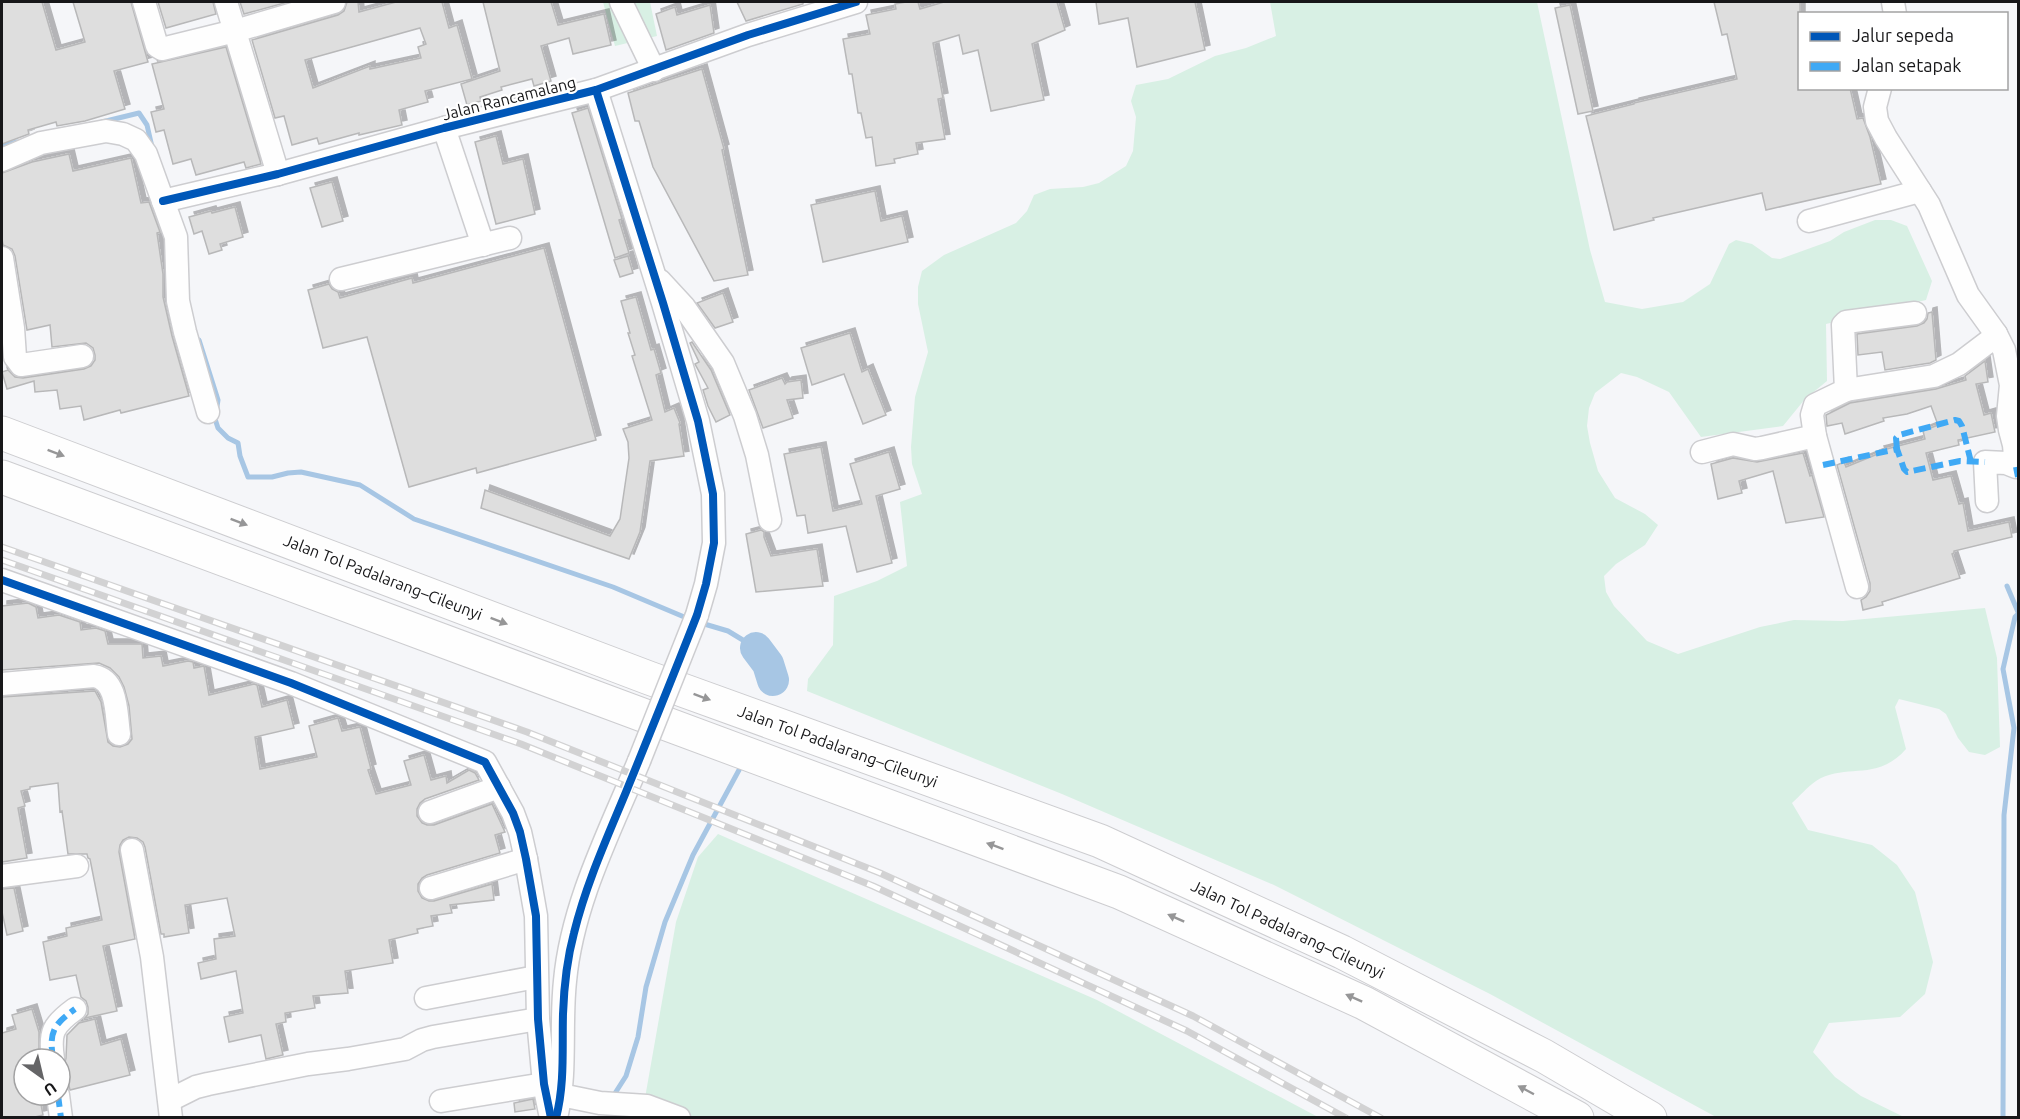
<svg xmlns="http://www.w3.org/2000/svg" width="2020" height="1119" viewBox="0 0 2020 1119" font-family="Ubuntu,sans-serif">
<defs>
<filter id="shadow"><feDropShadow dx="5" dy="-5" stdDeviation="0" flood-color="#0004"/></filter>
</defs>
<rect width="100%" height="100%" fill="#f5f6f9"/>
<g fill="#d8f0e4">
<polygon points="603,2 650,2 657,36 615,46"/>
<path d="M1270,2H1537L1590,250L1605,302L1642,309L1683,302L1710,284L1729,244L1736,240L1752,244L1772,258L1780,259L1830,241L1844,232L1875,220H1891L1907,226L1932,281L1926,300L1826,324L1827,381L1805,399L1783,426L1701,437L1669,392L1637,377L1621,373L1595,393L1589,408L1587,426L1590,443L1598,471L1615,498L1645,514L1658,525L1645,545L1616,564L1604,576L1606,592L1614,606L1647,641L1678,654L1760,627L1794,620L1843,621L1985,608L1997,658L2000,747L1985,755L1969,752L1958,738L1946,714L1939,709L1899,699L1895,707L1906,749C1876,783 1846,762 1816,781C1807,787 1800,796 1792,803L1808,830L1872,845L1897,865L1915,892L1933,962L1925,994L1900,1017L1829,1023L1813,1052L1835,1077L1861,1096L1904,1117H1716L1490,994L1274,885L1062,794L807,691L808,679L833,645L834,596L877,581L907,566L900,502L922,494L912,464L911,447L915,397L928,352L918,304V287L922,271L944,255L1016,223L1027,211L1034,195L1050,189L1083,187L1099,183L1126,166L1133,151L1136,117L1131,101L1136,85L1168,79L1215,56L1246,48L1276,36Z"/>
<polygon points="718,834 1097,1000 1318,1117 644,1118 642,1115 676,922 698,857"/>
</g>
<g fill="none" stroke-linecap="round" stroke-linejoin="round">
<g stroke="#a7c6e4" stroke-width="5">
<polyline points="102,122 139,113 147,125 152,147"/>
<polyline points="2,146 17,142"/>
<polyline points="199,340 218,400 215,419 218,428 228,438 238,443 240,456 248,477 272,477 288,473 301,472 360,485 414,519 613,587 689,619"/>
<polyline points="2007,586 2018,612"/>
<polyline points="701,623 728,631 756,648"/>
<polyline points="612,1098 626,1076 638,1037 646,987 665,922 693,855 739,770"/>
<polyline points="2003,1118 2004,815 2014,728 2003,669 2015,617 2018,614"/>
</g>
<polyline stroke="#a7c6e4" stroke-width="32" points="756,648 768,664 773,680"/>
</g>
<g fill="#dedede" stroke="#b8b8b9" stroke-width="1.5" fill-rule="evenodd" filter="url(#shadow)">
<polygon points="2,2 42,2 56,50 85,42 73,2 131,2 148,62 114,71 125,109 85,121 57,126 56,122 28,130 29,134 2,144"/>
<polygon points="158,2 213,2 216,14 166,28"/>
<polygon points="240,2 288,2 244,14"/>
<path d="M347,2H358L359,12L396,2H442L449,28L457,25L472,79L425,91L428,102L399,110L402,125L359,135V133L319,144L317,138L292,145L284,116L275,118L252,40L338,15L344,11ZM420,28L426,44L418,47L421,58L370,69V66L313,88L305,60Z"/>
<polygon points="483,2 551,2 558,25 604,14 611,45 573,54 569,38 541,46 551,81 534,86 532,79 501,87 502,90 480,97 481,101 467,105 461,84 500,71"/>
<polygon points="737,2 803,2 803,4 746,21"/>
<polygon points="906,2 918,2 920,9 944,2 1057,2 1065,30 1032,44 1044,100 991,111 978,50 963,54 959,35 933,43 943,98 938,99 945,139 916,143 918,154 894,159 895,163 876,166 872,137 866,138 861,113 858,113 852,74 849,74 843,39 870,34 866,15 896,9 895,4"/>
<polygon points="1096,2 1195,2 1205,50 1137,67 1128,18 1099,24"/>
<polygon points="1714,2 1800,2 1800,88 1850,88 1857,119 1863,118 1870,137 1881,184 1766,210 1762,193 1653,218 1654,220 1614,230 1586,116 1634,104 1634,103 1737,79 1727,34 1722,35"/>
<polygon points="710,5 714,33 666,50 656,14 675,7 677,15"/>
<polygon points="1570,5 1593,111 1578,114 1555,8"/>
<polygon points="226,47 261,164 246,168 244,162 196,175 191,159 173,164 164,130 156,132 151,112 164,109 152,64"/>
<polygon points="702,69 724,149 722,150 748,275 714,281 653,167 639,121 635,121 628,93"/>
<polygon points="588,108 622,219 619,220 629,253 615,258 572,113"/>
<polygon points="496,136 503,164 523,159 535,214 496,224 475,142"/>
<polygon points="69,154 73,171 131,158 141,203 149,202 160,232 157,233 163,274 163,297 172,336 189,396 121,413 120,410 84,420 81,406 60,409 57,390 35,392 34,381 7,389 2,372 8,370 15,377 23,378 84,369 91,366 95,360 95,355 93,348 86,343 52,347 50,325 27,330 15,256 12,249 3,245 2,239 2,173 32,162"/>
<polygon points="332,182 343,221 322,227 310,188"/>
<polygon points="875,191 881,221 902,216 908,242 823,262 811,205"/>
<polygon points="235,207 243,237 220,244 222,250 209,254 202,231 194,234 189,217 211,211 212,213"/>
<polygon points="544,248 596,440 477,473 476,468 409,487 367,337 323,348 308,290 329,284 332,289 338,292 340,298 412,278 413,283"/>
<polygon points="628,256 633,273 620,277 614,260"/>
<polygon points="723,293 733,322 715,328 697,303"/>
<polygon points="636,297 651,350 654,349 661,373 656,375 665,412 674,408 680,423 679,424 684,456 650,461 640,532 629,559 481,508 485,490 610,536 620,519 629,458 628,442 623,429 652,420 632,356 635,355 628,333 630,333 621,301"/>
<polygon points="1932,312 1936,360 1930,363 1885,370 1882,352 1858,355 1857,334 1917,326 1924,323 1927,319 1928,313"/>
<polygon points="850,333 862,372 868,369 886,415 863,424 844,374 812,385 801,348"/>
<polygon points="692,342 711,370 730,415 716,422 708,406 703,390 708,388 695,364 699,362 690,343"/>
<polygon points="1985,361 1988,382 1976,384 1984,415 1991,413 1995,432 1958,440 1959,445 1926,453 1933,480 1951,476 1959,504 1963,503 1968,531 2009,522 2012,537 1954,551 1954,553 1952,554 1960,578 1882,602 1883,605 1863,610 1861,600 1866,597 1870,591 1870,583 1837,465 1844,462 1846,467 1880,453 1879,451 1925,439 1923,431 1938,425 1931,406 1907,414 1883,418 1884,421 1845,434 1842,423 1827,426 1826,415 1850,403 1936,389 1966,380 1965,376"/>
<polygon points="782,378 785,384 787,382 801,380 803,398 787,400 793,418 763,428 749,390"/>
<polygon points="821,447 833,511 862,504 850,464 889,452 900,489 876,496 892,563 857,572 846,526 808,533 805,515 797,516 784,454"/>
<polygon points="1803,453 1810,476 1812,475 1824,517 1786,523 1773,471 1739,481 1742,493 1718,499 1711,464 1733,458 1757,462"/>
<polygon points="761,530 764,532 764,537 771,556 817,549 823,586 756,592 746,534"/>
<polygon points="28,603 36,607 38,618 59,615 80,622 81,630 96,628 105,631 108,644 142,644 143,658 161,656 163,666 188,661 193,662 194,668 204,666 209,695 254,684 257,685 262,707 287,700 294,728 255,737 260,769 317,757 309,726 338,718 342,731 360,727 371,769 368,770 376,794 411,785 404,761 424,755 431,780 446,776 447,783 469,770 475,773 479,780 425,799 420,803 417,809 417,816 422,823 427,825 434,825 492,804 505,832 495,835 500,853 427,875 422,878 418,884 418,891 422,898 429,901 434,901 492,884 494,900 450,905 452,913 431,916 433,926 417,929 418,933 389,940 393,963 345,971 348,993 313,996 315,1008 285,1013 286,1022 276,1024 283,1055 266,1059 261,1035 229,1042 224,1017 243,1013 236,971 201,979 198,963 216,959 214,939 235,936 227,898 185,905 189,933 164,937 164,934 161,934 145,847 143,842 137,838 129,837 123,840 120,845 119,852 135,939 103,946 117,1011 85,1018 88,1014 88,1007 86,1001 81,997 76,975 50,980 43,942 67,936 66,928 102,920 90,859 88,858 87,854 68,854 62,811 60,812 58,783 30,787 30,789 21,791 25,806 18,808 27,858 2,862 2,697 95,691 101,702 108,742 113,746 120,747 128,744 132,739 129,706 124,687 119,677 110,668 99,663 2,670 2,606"/>
<polygon points="14,888 23,931 7,935 2,912 2,889"/>
<polygon points="32,1009 39,1032 39,1059 24,1059 24,1097 29,1096 30,1101 40,1099 43,1115 31,1118 2,1118 2,1033 16,1029 12,1015"/>
<polygon points="95,1019 101,1045 121,1039 130,1075 70,1090 64,1066 66,1058 67,1035 79,1023"/>
<polygon points="533,1099 535,1109 515,1112 514,1103"/>
</g>
<g fill="none" stroke-linecap="round" stroke-linejoin="round">
<defs>
<g id="minor">
<polyline points="144,2 157,46 162,49 235,31 334,2"/>
<polyline points="226,2 278,174"/>
<polyline points="621,2 654,70"/>
<polyline points="1893,2 1895,14"/>
<polyline points="1880,88 1875,107 1877,121 1886,138 1929,205 1968,295 1996,334 2004,350 2011,385 2008,416 2010,430 2014,445 2016,467 2006,463 1985,462 1987,501"/>
<polyline points="596,90 663,303 698,421 713,494 714,543 706,584 697,615"/>
<polyline points="444,128 483,245"/>
<polyline points="2,160 41,143 106,131 123,134 136,140 146,154 176,237 178,301 185,332 208,412"/>
<polyline points="163,201 278,174 444,128 596,90 748,35 856,2"/>
<polyline points="1809,221 1920,191"/>
<polyline points="2,258 13,328 15,357 21,365 82,356"/>
<polyline points="341,279 510,238"/>
<polyline points="660,281 684,307 723,363 745,416 757,455 770,520"/>
<polyline points="1846,390 1934,376 1959,364 1992,339 1996,334"/>
<polyline points="1815,436 1857,587"/>
<polyline points="1702,452 1733,444 1755,449 1762,448 1815,436 1812,415 1815,405 1846,390 1843,325 1846,322 1915,313"/>
<polyline points="2,580 291,683 485,762 513,813 520,832 526,859 536,916 538,1019 544,1084 551,1118"/>
<path d="M2,684L94,676C118,680 116,714 119,734"/>
<polyline points="430,812 499,787"/>
<polyline points="132,850 152,957 171,1118"/>
<polyline points="2,876 77,866"/>
<polyline points="431,888 526,859"/>
<polyline points="426,998 536,977"/>
<path d="M53,1059C49,1032 53,1025 75,1009"/>
<polyline points="58,1095 61,1118"/>
<polyline points="561,1095 600,1103 647,1106 679,1118"/>
<polyline points="170,1100 196,1087 208,1084 308,1064 348,1059 405,1049 422,1040 433,1037 538,1019"/>
<polyline points="441,1101 544,1084"/>
<path d="M556,1118C567,1072 560,1027 565,981C572,904 610,831 639,761"/>
</g>
<g id="highway">
<polyline points="2,433 649,678 1100,841 1342,952 1544,1056 1650,1118"/>
<polyline points="2,477 1119,892 1364,1003 1577,1118"/>
</g>
</defs>
<use href="#minor" stroke="#cdcdd0" stroke-width="25"/>
<use href="#highway" stroke="#cdcdd0" stroke-width="35"/>
<use href="#minor" stroke="#fefefe" stroke-width="22"/>
<use href="#highway" stroke="#fefefe" stroke-width="33"/>
<defs>
<g id="rail">
<polyline points="2,547 527,732 880,873 1193,1016 1381,1118"/>
<polyline points="2,560 521,744 873,886 1187,1031 1346,1118"/>
</g>
</defs>
<use href="#rail" stroke="#d2d2d3" stroke-width="7"/>
<use href="#rail" stroke="#fff" stroke-width="4.5" stroke-dasharray="14" stroke-linecap="butt"/>
<defs>
<polyline id="minor-bridge" points="639,761 697,615"/>
</defs>
<use href="#minor-bridge" stroke="#cdcdd0" stroke-width="25" stroke-linecap="butt"/>
<use href="#minor-bridge" stroke="#fefefe" stroke-width="22"/>
<g stroke="#3fa9f5" stroke-width="6" stroke-dasharray="12 6" stroke-linecap="butt">
<polyline points="1897,449 1896,438 1899,435 1955,420 1959,421 1962,426 1971,462"/>
<polyline points="1823,465 1897,449 1904,469 1907,472 1960,461 1985,462"/>
<polyline points="2016,467 2018,477"/>
<path d="M53,1059C49,1032 53,1025 75,1009"/>
<polyline points="58,1095 61,1118"/>
</g>
<defs>
<g id="cycleway">
<polyline points="163,201 278,174 444,128 596,90 748,35 856,2"/>
<polyline points="2,580 291,683 485,762 513,813 520,832 526,859 536,916 538,1019 544,1084 551,1118"/>
<path d="M556,1118C565,1083 562,1049 563,1014C564,986 567,959 574,933C586,884 607,838 626,792C650,733 674,674 697,615L706,584L714,543L713,494L698,421L663,303L596,90"/>
</g>
</defs>
<use href="#cycleway" stroke="#fff" stroke-width="11"/>
<use href="#cycleway" stroke="#0057b8" stroke-width="8"/>
</g>
<defs><path id="oneway-solid" d="M-6-.8H1V-3.2L6.5 0L1 3.2V.8H-6Z" transform="scale(1.5)"/></defs>
<g fill="#969697">
<use href="#oneway-solid" transform="translate(56 453) rotate(21)"/>
<use href="#oneway-solid" transform="translate(239 522) rotate(21)"/>
<use href="#oneway-solid" transform="translate(499 621) rotate(21)"/>
<use href="#oneway-solid" transform="translate(702 697) rotate(20)"/>
<use href="#oneway-solid" transform="translate(995 846) rotate(-160)"/>
<use href="#oneway-solid" transform="translate(1176 918) rotate(-156)"/>
<use href="#oneway-solid" transform="translate(1354 998) rotate(-156)"/>
<use href="#oneway-solid" transform="translate(1526 1090) rotate(-152)"/>
</g>
<g text-anchor="middle" dominant-baseline="central" stroke-width="4.5" stroke-linejoin="round" paint-order="stroke">
<g font-size="16" fill="#171719" stroke="#fff">
<text transform="translate(509 98) rotate(-14)">Jalan Rancamalang</text>
<text transform="translate(383 577) rotate(21)">Jalan Tol Padalarang–Cileunyi</text>
<text transform="translate(838 746) rotate(20)">Jalan Tol Padalarang–Cileunyi</text>
<text transform="translate(1288 929) rotate(25)">Jalan Tol Padalarang–Cileunyi</text>
</g>
</g>
<rect width="2020" height="1119" fill="none" stroke="#171719" stroke-width="6"/>
<rect x="1798" y="12" width="210" height="78" fill="#ffffff" stroke="#a2a2a3" stroke-width="1.5"/>
<rect x="1810" y="32" width="30" height="9" fill="#0057b8" stroke="#a2a2a3" stroke-width="1.5"/>
<text x="1852" y="42" font-size="18" fill="#171719">Jalur sepeda</text>
<rect x="1810" y="62" width="30" height="9" fill="#3fa9f5" stroke="#a2a2a3" stroke-width="1.5"/>
<text x="1852" y="72" font-size="18" fill="#171719">Jalan setapak</text>
<g transform="translate(42 1077) rotate(146)"><circle r="28" fill="#ffffff" stroke="#a2a2a3" stroke-width="1.5"/>
<path d="M0-4.5L10 22L0 15L-10 22Z" fill="#656567"/>
<text y="-9" font-size="16" font-weight="bold" text-anchor="middle" fill="#171719">U</text>
</g>
</svg>
